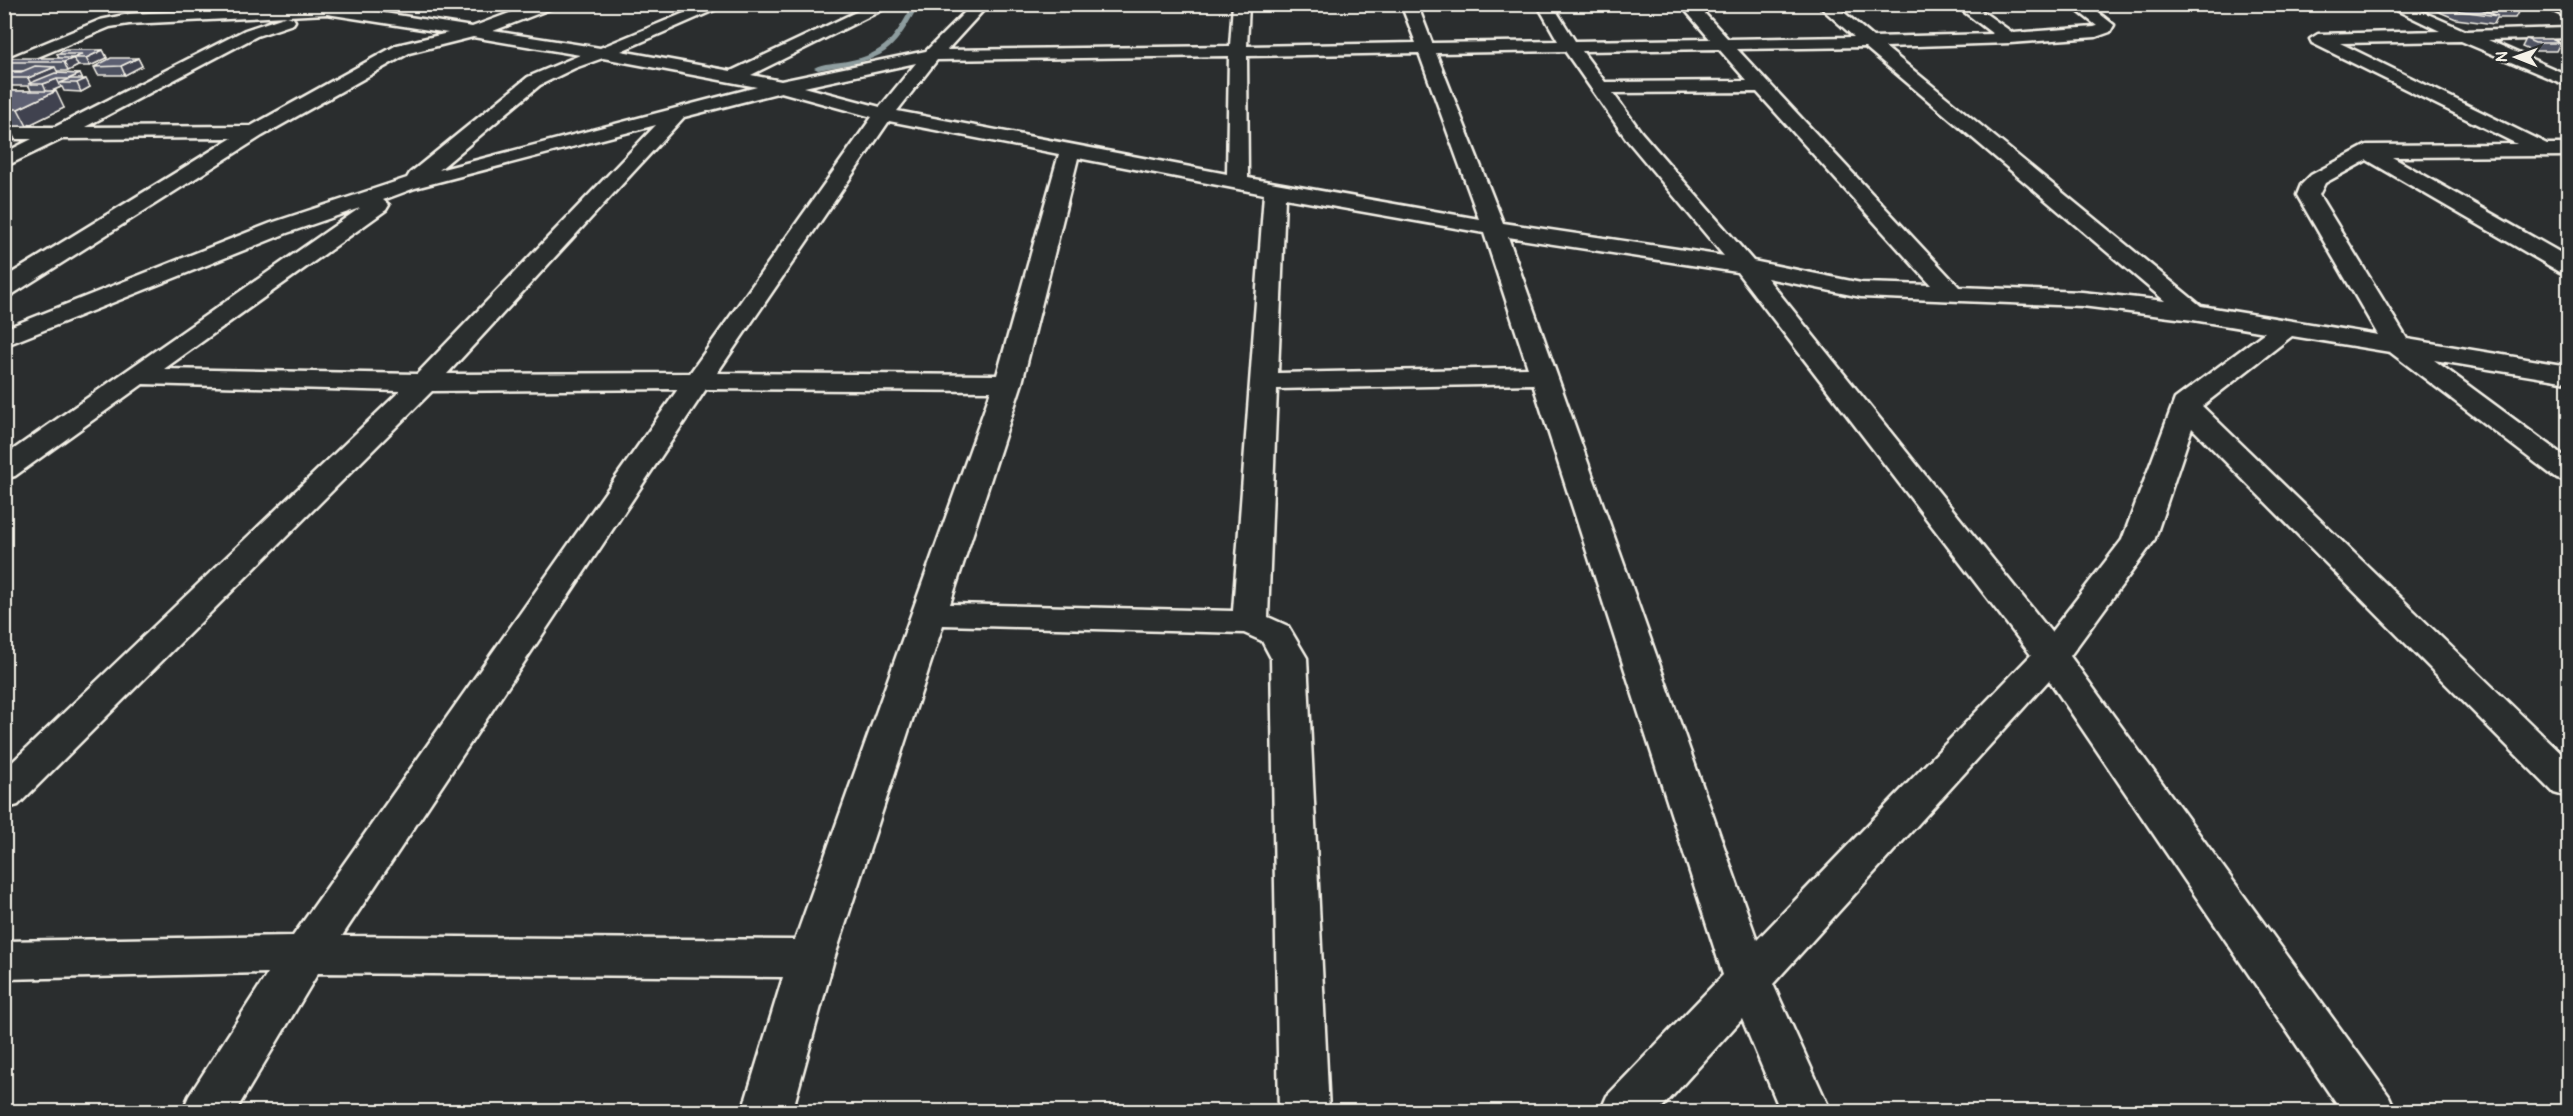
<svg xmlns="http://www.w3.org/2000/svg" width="2573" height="1116" viewBox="0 0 2573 1116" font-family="Pangolin,sans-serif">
<rect width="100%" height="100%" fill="#2a2d2e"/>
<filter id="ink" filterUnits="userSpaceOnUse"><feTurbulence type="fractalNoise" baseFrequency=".0167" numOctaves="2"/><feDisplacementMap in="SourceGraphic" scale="12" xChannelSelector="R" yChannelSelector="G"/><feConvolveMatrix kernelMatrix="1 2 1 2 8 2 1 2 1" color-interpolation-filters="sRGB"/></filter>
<g filter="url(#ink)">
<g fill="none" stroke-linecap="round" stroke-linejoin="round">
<path fill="#8e9d9f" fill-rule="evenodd" d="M913,4H919C889,62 879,59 818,70L814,68C823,63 836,63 847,61C886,54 895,37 913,4Z"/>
<defs>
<g id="minor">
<path d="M328,4L472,27L534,4H557L555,7L493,31L600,48L706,4H728L621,51L731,71L873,4H894L751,75L781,81L926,51L973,4H989L947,50L1230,46L1233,4H1249L1247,46L1416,43L1401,4H1417L1432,43L1558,41L1537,4H1552L1575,41L1710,39L1680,4H1696L1728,39L1854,37L1817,4H1834L1873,37L1993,34L1954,4H1972L2013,33L2094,27L2097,26L2074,8L2077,4H2092L2091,7L2114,25L2110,32L2096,37L2010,43L1885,47L2201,306L2378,335L2297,195L2301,185L2311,175L2367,145L2517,144L2312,43L2310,39L2318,34L2440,31L2384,4H2405L2466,31L2568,28V38L2488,40L2568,75V86L2461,41L2340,43L2547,144H2568V156L2392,157L2568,257V274L2560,272L2367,160L2325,183L2319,195L2407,339L2568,366V382L2434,360L2568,459V482L2557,479L2390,352L2292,336L2202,406L2568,760V797L2554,793L2192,428L2154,541L2070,656L2389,1096L2396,1112H2342L2049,680L1773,984L1831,1112H1781L1742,1019L1658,1112H1600L1607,1096L1723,975L1533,384L1277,389L1268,617L1288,626L1307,658L1329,1112H1279L1271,658L1262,641L1244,633L943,625L834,959L792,1112H742L783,977L318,973L235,1112H182L189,1096L268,973L4,979V941L293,936L678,389L432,391L18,805L4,809V770L400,391L143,384L15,476L4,479V456L360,208L287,233L4,346V329L271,223L407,178L410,173L528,77L580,55L473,37L409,53L262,136L13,294L4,296V278L232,138L62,139L4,167V153L32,139H4V127H55L245,30L287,16L293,18L295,21L293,24L257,36L85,127L251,126L397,45L448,33L327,14L129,24L110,27L4,71V60L100,20L129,14ZM1865,47L2165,301L2082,292L1959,287L1737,49ZM1719,49L1747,81L1605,82L1582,51ZM1565,51L1627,140L1724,256L1503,223L1436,53ZM1419,53L1479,219L1248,178L1247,56ZM1229,56L1227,174L897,111L937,60ZM603,58L757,87L439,170L540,85L575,68ZM916,63L880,107L804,87ZM781,92L872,117L690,373L447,374L684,117ZM1757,92L1931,285L1861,283L1753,261L1641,132L1613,93ZM889,121L1059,154L997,375L717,373ZM656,125L417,374L164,369L386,210L389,205L383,200L415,188ZM1078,158L1264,194L1233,611L950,604L1022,383ZM1285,198L1484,233L1528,368L1278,373ZM1508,237L1737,272L2031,655L1757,940ZM1767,278L1861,297L2082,306L2193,320L2265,332L2175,399L2122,540L2051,632ZM706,389L991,391L795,940L342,936Z"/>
<polygon points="2539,4 2561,4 2568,8 2568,18"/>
</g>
</defs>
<use href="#minor" stroke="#f4f1e8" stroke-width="5"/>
<use href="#minor" fill="#2a2d2e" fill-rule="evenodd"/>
</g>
<g fill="#505362" stroke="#f4f1e8" stroke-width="1.5">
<polygon points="2418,4 2475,4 2475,6 2476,7 2477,4 2506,4 2519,10 2515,18 2497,18 2494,24 2456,19 2435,10 2437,6 2421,6"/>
<polygon points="2565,37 2568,37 2568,48 2561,45"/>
<polygon points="2526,39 2560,43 2556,51 2531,51 2522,47"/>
<polygon points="103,50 107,58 90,66 78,66 68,71 57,71 58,73 80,74 82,79 90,87 81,92 64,91 62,87 61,87 51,91 64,108 27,126 8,126 15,140 4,145 4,91 31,91 29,86 4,86 4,74 21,72 25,71 6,71 4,67 4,61 59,58 57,54"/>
<polygon points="138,58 142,66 125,75 98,75 94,67"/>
</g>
<g fill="#414350" stroke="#f4f1e8" stroke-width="1.5">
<polygon points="103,50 107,58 90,66 86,58"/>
<polygon points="74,58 78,66 68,71 64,62"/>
<polygon points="138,58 142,66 125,75 121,66"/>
<polygon points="55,67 59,75 31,84 28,78"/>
<polygon points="80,74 83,80 86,79 90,87 81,92 77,83 68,79"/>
<polygon points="57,79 61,87 47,93 43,84"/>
<polygon points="56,91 64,108 27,126 18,109"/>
<polygon points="6,122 15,140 4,145 4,123"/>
</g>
<g fill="#5d6072" stroke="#f4f1e8" stroke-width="1.5">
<polygon points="2443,4 2470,4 2498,16 2460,11"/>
<polygon points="2485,4 2506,4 2519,10 2497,10"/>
<polygon points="2526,39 2551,39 2560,43 2535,43"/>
<polygon points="65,50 103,50 86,58 74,58 83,54 57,54"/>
<polygon points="13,58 74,58 64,62 4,62 4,61"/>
<polygon points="111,58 138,58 121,66 94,67"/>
<polygon points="35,66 55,67 28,78 4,78 4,74 9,72 21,72"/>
<polygon points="55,73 80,74 68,79 57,79 43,84 28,84"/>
<polygon points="70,79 86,79 77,83 60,83"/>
<polygon points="4,91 56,91 18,109 4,109"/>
</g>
</g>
<rect width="2573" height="1116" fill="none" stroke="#2a2d2e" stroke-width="24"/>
<rect x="12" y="12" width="2549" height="1092" fill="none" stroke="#f4f1e8" stroke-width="2" filter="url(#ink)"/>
<g transform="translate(2516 57) rotate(271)" stroke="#2a2d2e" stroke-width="4.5" paint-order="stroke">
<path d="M0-4.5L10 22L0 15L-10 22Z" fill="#f4f1e8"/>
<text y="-9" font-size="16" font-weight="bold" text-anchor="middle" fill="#f4f1e8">N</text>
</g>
</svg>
